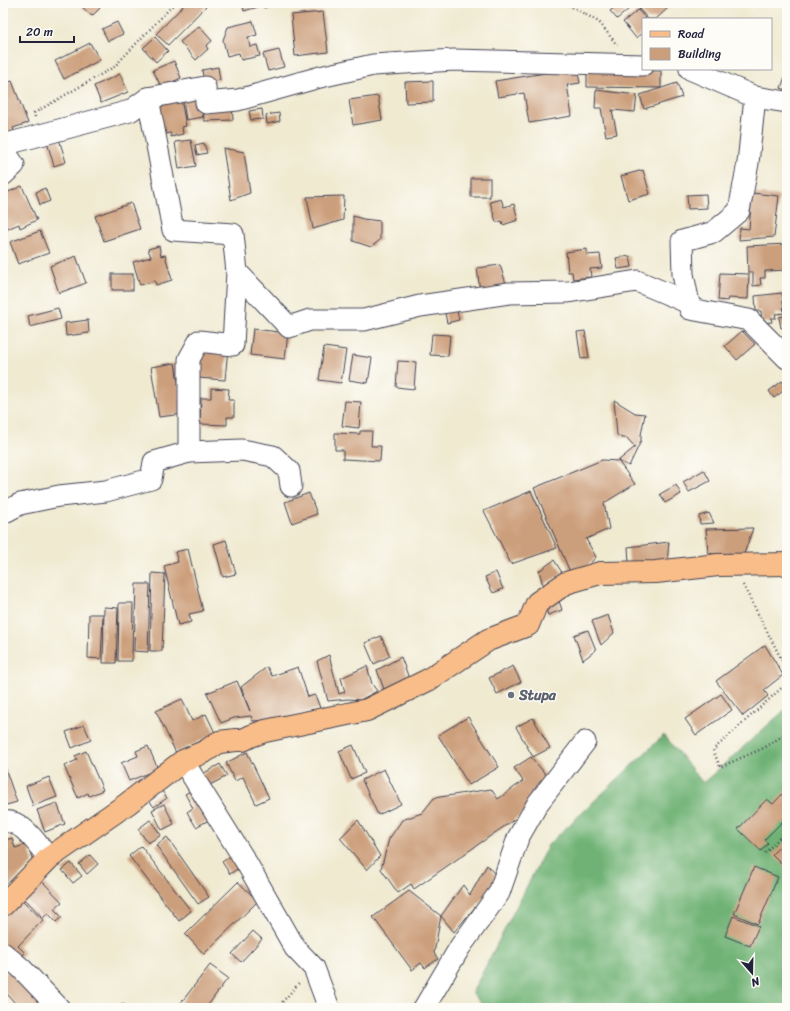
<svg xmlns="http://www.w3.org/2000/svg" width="790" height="1011" viewBox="0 0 790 1011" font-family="Sriracha,sans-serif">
<rect width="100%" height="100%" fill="#fdfcf7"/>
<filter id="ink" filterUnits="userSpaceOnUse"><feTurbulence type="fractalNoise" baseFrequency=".025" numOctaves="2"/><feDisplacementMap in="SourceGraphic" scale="8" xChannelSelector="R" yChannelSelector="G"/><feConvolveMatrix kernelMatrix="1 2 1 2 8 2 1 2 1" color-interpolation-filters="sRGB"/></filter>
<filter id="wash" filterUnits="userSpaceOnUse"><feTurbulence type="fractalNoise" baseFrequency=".012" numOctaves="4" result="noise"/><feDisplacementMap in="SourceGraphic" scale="16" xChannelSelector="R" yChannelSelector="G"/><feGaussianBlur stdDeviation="0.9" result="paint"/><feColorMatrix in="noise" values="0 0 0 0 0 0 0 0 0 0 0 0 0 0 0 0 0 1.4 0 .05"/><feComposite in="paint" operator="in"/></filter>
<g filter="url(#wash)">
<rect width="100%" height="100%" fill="#f0ead1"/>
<polygon fill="#6fb274" stroke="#486a58" points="787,708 787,1008 485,1008 472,993 548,845 664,735 703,783"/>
<g id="blocks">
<g fill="#cc9f7b">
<polygon points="83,3 95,3 100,8 92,16 81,6"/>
<polygon points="186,3 209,3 168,45 156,34"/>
<polygon points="242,3 257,3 258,7 244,11"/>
<polygon points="263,3 280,3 264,8"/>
<polygon points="620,3 635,4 617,19 610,11"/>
<polygon points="646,3 665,3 669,7 656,19 648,19 639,9"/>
<polygon points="638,10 646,19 643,19 643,32 636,38 623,22"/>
<polygon points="323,12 328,52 295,56 291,15"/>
<polygon points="253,21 257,35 248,37 250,47 257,45 260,56 241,60 239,53 227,56 223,40 228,27"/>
<polygon points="117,22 123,34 108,41 102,29"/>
<polygon points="199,26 212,41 206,46 208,49 196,60 180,42"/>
<polygon points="155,37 168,51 156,62 143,48"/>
<polygon points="90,43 100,60 64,79 55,61"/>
<polygon points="279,50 284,67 268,71 263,54"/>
<polygon points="174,61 181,78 161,87 153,70"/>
<polygon points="218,67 220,80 204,82 202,70"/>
<polygon points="577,68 580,83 567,85 572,116 529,123 524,93 498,97 495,81"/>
<polygon points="587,70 661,71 661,88 587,87"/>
<polygon points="120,74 128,92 101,103 94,86"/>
<polygon points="786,74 787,74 787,90 781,88"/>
<polygon points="12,81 28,123 13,128 15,133 3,137 3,84"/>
<polygon points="433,81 433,102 406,103 405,82"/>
<polygon points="677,83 682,97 644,109 640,95"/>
<polygon points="596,90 637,95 635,112 612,110 617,134 606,136 601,108 595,108"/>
<polygon points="199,92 203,117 186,120 182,94"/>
<polygon points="180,94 186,126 182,127 183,134 171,137 171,133 163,134 158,103"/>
<polygon points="378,96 382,120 353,125 349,100"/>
<polygon points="232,105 233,120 204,121 203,106"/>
<polygon points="262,109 263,119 251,120 249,111"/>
<polygon points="279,113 280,121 267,124 266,115"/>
<polygon points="59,139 66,162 54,166 47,142"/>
<polygon points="191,140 196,166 179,169 175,142"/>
<polygon points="204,143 207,153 197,155 195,145"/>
<polygon points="223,148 244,152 250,193 231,200"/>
<polygon points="643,170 650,194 628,200 621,176"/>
<rect x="471" y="178" width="19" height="19"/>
<polygon points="22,186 37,220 20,228 19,224 3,231 3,200 8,198 6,193"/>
<polygon points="45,188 50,201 40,205 36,192"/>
<polygon points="752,193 779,196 774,237 739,240 740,228 749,229"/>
<polygon points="706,194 707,208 688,209 687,195"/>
<polygon points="344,196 343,220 313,229 307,197"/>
<polygon points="501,199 504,207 514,204 518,220 503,225 502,221 496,222 490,202"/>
<polygon points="131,203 140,229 104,241 95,216"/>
<polygon points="353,216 363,219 380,221 380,240 371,247 353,241"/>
<polygon points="40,231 49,253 18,264 10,242"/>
<polygon points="787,244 787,270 765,271 765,278 760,278 761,285 753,286 753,272 748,272 747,246"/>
<polygon points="159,246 161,256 165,255 172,280 156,285 155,281 140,285 133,262 151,257 148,249"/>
<polygon points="587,249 587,255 600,254 602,268 590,269 591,277 573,279 572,272 568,272 566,252"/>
<polygon points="76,256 86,283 59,293 50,266"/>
<polygon points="630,256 632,267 618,269 616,258"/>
<polygon points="500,265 509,293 480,291 477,268"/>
<polygon points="720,273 749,274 748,299 728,298 727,301 718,300"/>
<rect x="112" y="274" width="21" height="16"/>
<polygon points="782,293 784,313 775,314 776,318 771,318 772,322 762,323 761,311 756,311 755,296"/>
<polygon points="58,308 61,319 30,327 28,316"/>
<polygon points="457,311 459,320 447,323 445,313"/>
<polygon points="787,316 787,327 781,328 779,317"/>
<polygon points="88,320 89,333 66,336 65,323"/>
<polygon points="253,329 288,333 285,359 250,355"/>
<polygon points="585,331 589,358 581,359 577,332"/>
<polygon points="742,331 755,344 737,360 725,346"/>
<polygon points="432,334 450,335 448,356 430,355"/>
<polygon points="201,346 228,348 225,380 198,378"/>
<polygon points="324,347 346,350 341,383 319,380"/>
<polygon points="353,355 372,358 368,383 349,380"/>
<polygon points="398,361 416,362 414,389 396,387"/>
<polygon points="175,363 183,414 159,417 151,367"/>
<polygon points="782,381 787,388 774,398 769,391"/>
<polygon points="211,388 229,389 228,400 234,400 234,417 227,417 227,425 200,424 201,398 211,398"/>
<polygon points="614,400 635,413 645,414 641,435 641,441 629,466 618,461 635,447 627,438 622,438 617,435"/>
<polygon points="345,401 361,402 359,428 342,426"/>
<polygon points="360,431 372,431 371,446 381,446 380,461 343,459 343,450 335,450 335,433 360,434"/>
<polygon points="602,460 618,461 635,484 604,503 609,529 586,539 596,557 583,571 570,572 534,488"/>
<polygon points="704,470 710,481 689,492 683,482"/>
<polygon points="676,485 681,494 665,503 660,494"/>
<polygon points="531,491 557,548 511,564 484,511"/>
<polygon points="309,493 317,514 292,523 285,502"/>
<polygon points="709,513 714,523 700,524 699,516"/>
<polygon points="753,528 743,557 729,553 724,556 708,553 706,529"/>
<polygon points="226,540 236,574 223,577 214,544"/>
<polygon points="669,542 667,563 629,563 628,547"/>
<polygon points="188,549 203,611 189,614 191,622 178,625 164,566 178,562 175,552"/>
<polygon points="554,560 563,574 543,585 539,571"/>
<polygon points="496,572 503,589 493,593 485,577"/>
<polygon points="152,573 165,574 162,651 150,651"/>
<polygon points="136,584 150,584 148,652 134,651"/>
<polygon points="558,598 562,610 548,615 544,603"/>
<polygon points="119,603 133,603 132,661 118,661"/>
<polygon points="104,607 118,608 116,663 103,663"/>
<polygon points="89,614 103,614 101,659 88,658"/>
<polygon points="608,615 614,633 601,645 592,621"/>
<polygon points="588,630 596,650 583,660 574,635"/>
<polygon points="381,636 390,656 374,664 365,643"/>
<polygon points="765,645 783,675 764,690 768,696 743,716 716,681"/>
<polygon points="329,655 339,694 345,692 341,678 367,666 372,684 377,691 360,700 348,699 328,701 317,661"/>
<polygon points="401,657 410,681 385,692 377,670"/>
<polygon points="513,666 521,682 497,694 489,678"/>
<polygon points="267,667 272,676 298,667 308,697 315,695 320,708 287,719 253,721 251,716 234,718 221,723 207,693 237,681 250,711 241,687"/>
<polygon points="721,694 732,710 696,735 685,719"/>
<polygon points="182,699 192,721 206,714 217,737 206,738 176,753 156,711"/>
<polygon points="468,717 499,767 469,785 438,735"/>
<polygon points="533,718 550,748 533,757 516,727"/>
<polygon points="84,725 91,740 72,748 66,732"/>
<polygon points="353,745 365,773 351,779 339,751"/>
<polygon points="148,746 158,769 129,781 121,763 138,756 136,751"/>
<polygon points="86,751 103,790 89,796 88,793 78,798 64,766 77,760 75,756"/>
<polygon points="247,752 269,798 256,804 243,777 235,781 226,763"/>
<polygon points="531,757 547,776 538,803 414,889 411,884 398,893 381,869 389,839 402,820 422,813 434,798 491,789 498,799 523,781 514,768"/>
<polygon points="220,764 227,776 206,787 199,776"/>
<polygon points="3,768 5,768 17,802 3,806"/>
<polygon points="384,769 401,804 378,815 362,780"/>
<polygon points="49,777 57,797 33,806 26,786"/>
<polygon points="194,789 211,819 196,827 187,812 193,808 185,794"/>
<polygon points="787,789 787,822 785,824 782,822 764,840 768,843 761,851 738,829 767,799 773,804"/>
<polygon points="162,791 167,798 154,807 149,800"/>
<polygon points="57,803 65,824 45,832 37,810"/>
<polygon points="164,804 174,824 162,830 152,810"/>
<polygon points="150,820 161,835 148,843 138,829"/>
<polygon points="358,820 380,856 367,870 340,838"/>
<polygon points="167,837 209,897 198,904 156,845"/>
<polygon points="12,838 15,848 28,844 33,862 3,893 3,841"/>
<polygon points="787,840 787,869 772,854"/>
<polygon points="141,846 191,911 179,921 129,856"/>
<polygon points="90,855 98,864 87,874 79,864"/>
<polygon points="232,855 240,867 230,874 222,862"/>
<polygon points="71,863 82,876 73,883 62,870"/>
<polygon points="487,865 499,879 454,932 441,916 463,885 470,895"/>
<polygon points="754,867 778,877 758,924 734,914"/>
<polygon points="42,881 62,902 54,909 62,917 56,922 48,913 43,918 24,898"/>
<polygon points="238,882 258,901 204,954 185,934"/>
<polygon points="409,891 441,916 434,953 438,959 425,968 421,963 412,970 373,917"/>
<polygon points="22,900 43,920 18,946 25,953 18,960 3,946 3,919"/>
<polygon points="733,916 759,926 750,946 725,936"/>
<polygon points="253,931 262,939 241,962 232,954"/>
<polygon points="210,965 228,978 206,1008 177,1008"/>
<polygon points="13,967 47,1008 19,1008 3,989 3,975"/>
<polygon points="122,1003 128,1008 118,1008"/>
</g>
</g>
</g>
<g filter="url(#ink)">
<use href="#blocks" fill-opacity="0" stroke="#414052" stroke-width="1"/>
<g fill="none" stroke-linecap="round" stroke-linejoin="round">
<defs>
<g id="minor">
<polyline points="690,69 755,97 748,163 739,211 714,232 682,241 683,274 690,309 749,320 787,358"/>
<polyline points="755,97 787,102"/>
<polyline points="148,98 173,230 233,234 237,272 289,327 310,320 364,320 420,306 509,293 568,292 637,281 689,303"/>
<polyline points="3,145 130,111 148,98 205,87 206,103 238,100 320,77 373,65 454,60 643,65"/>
<polyline points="3,149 14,165 3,175"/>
<polyline points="237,272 233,345 199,341 189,359 189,452 242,450 273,456 289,471 291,486"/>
<polyline points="3,513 20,504 59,496 106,491 151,479 154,462 189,452"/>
<polyline points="183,761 246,862 295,948 314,968 329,1008"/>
<path d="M3,822C22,818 38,846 49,858"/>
<polyline points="3,953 21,968 59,1008"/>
<polyline points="424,1008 460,947 499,893 518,838 538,803 585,742"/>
</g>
<polyline id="major" points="3,905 49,858 127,804 183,761 206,751 219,742 236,740 243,740 251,736 265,731 367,710 428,680 488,640 528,625 537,603 566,583 600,573 656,572 718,565 787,564"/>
</defs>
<use href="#minor" stroke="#414052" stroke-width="23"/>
<use href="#major" stroke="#414052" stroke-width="24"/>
<g stroke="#414052" stroke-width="2.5" stroke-dasharray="1 3" stroke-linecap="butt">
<polyline points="565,3 599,22 617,45"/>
<polyline points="35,117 34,113 114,67 175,3"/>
<polyline points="743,585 787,670"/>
<polyline points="787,683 713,750 720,767 764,748 787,733"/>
<polyline points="765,853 787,830"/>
<polyline points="277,1008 299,983"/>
</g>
<use href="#minor" stroke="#fff" stroke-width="21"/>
<use href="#major" stroke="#f8bd89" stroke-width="22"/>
</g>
</g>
<circle fill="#6b7280" stroke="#fdfcf7" stroke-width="1.5" cx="511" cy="695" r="4"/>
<g text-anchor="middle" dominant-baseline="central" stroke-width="3" stroke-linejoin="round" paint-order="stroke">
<g font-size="14" font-weight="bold" fill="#5b616d" stroke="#fdfcf7" text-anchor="start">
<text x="519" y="695">Stupa</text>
</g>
</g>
<rect width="790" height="1011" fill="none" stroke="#fdfcf7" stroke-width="16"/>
<rect x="642" y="18" width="130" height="52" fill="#fdfcf7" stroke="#a5a5ac"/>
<rect x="650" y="31" width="20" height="6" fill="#f8bd89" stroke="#a5a5ac"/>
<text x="678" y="38" font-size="12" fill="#22223b">Road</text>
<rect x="650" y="48" width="20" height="12" fill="#cc9f7b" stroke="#a5a5ac"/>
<text x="678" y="58" font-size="12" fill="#22223b">Building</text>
<g transform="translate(752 973) rotate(160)" stroke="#fdfcf7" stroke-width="3" paint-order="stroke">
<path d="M0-3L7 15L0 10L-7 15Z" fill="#22223b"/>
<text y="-6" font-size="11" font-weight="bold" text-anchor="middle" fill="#22223b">N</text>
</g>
<path d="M20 36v6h54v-6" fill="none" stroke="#22223b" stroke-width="2"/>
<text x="26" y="36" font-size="12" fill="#22223b" stroke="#fdfcf7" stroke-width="3" paint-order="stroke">20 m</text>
</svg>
